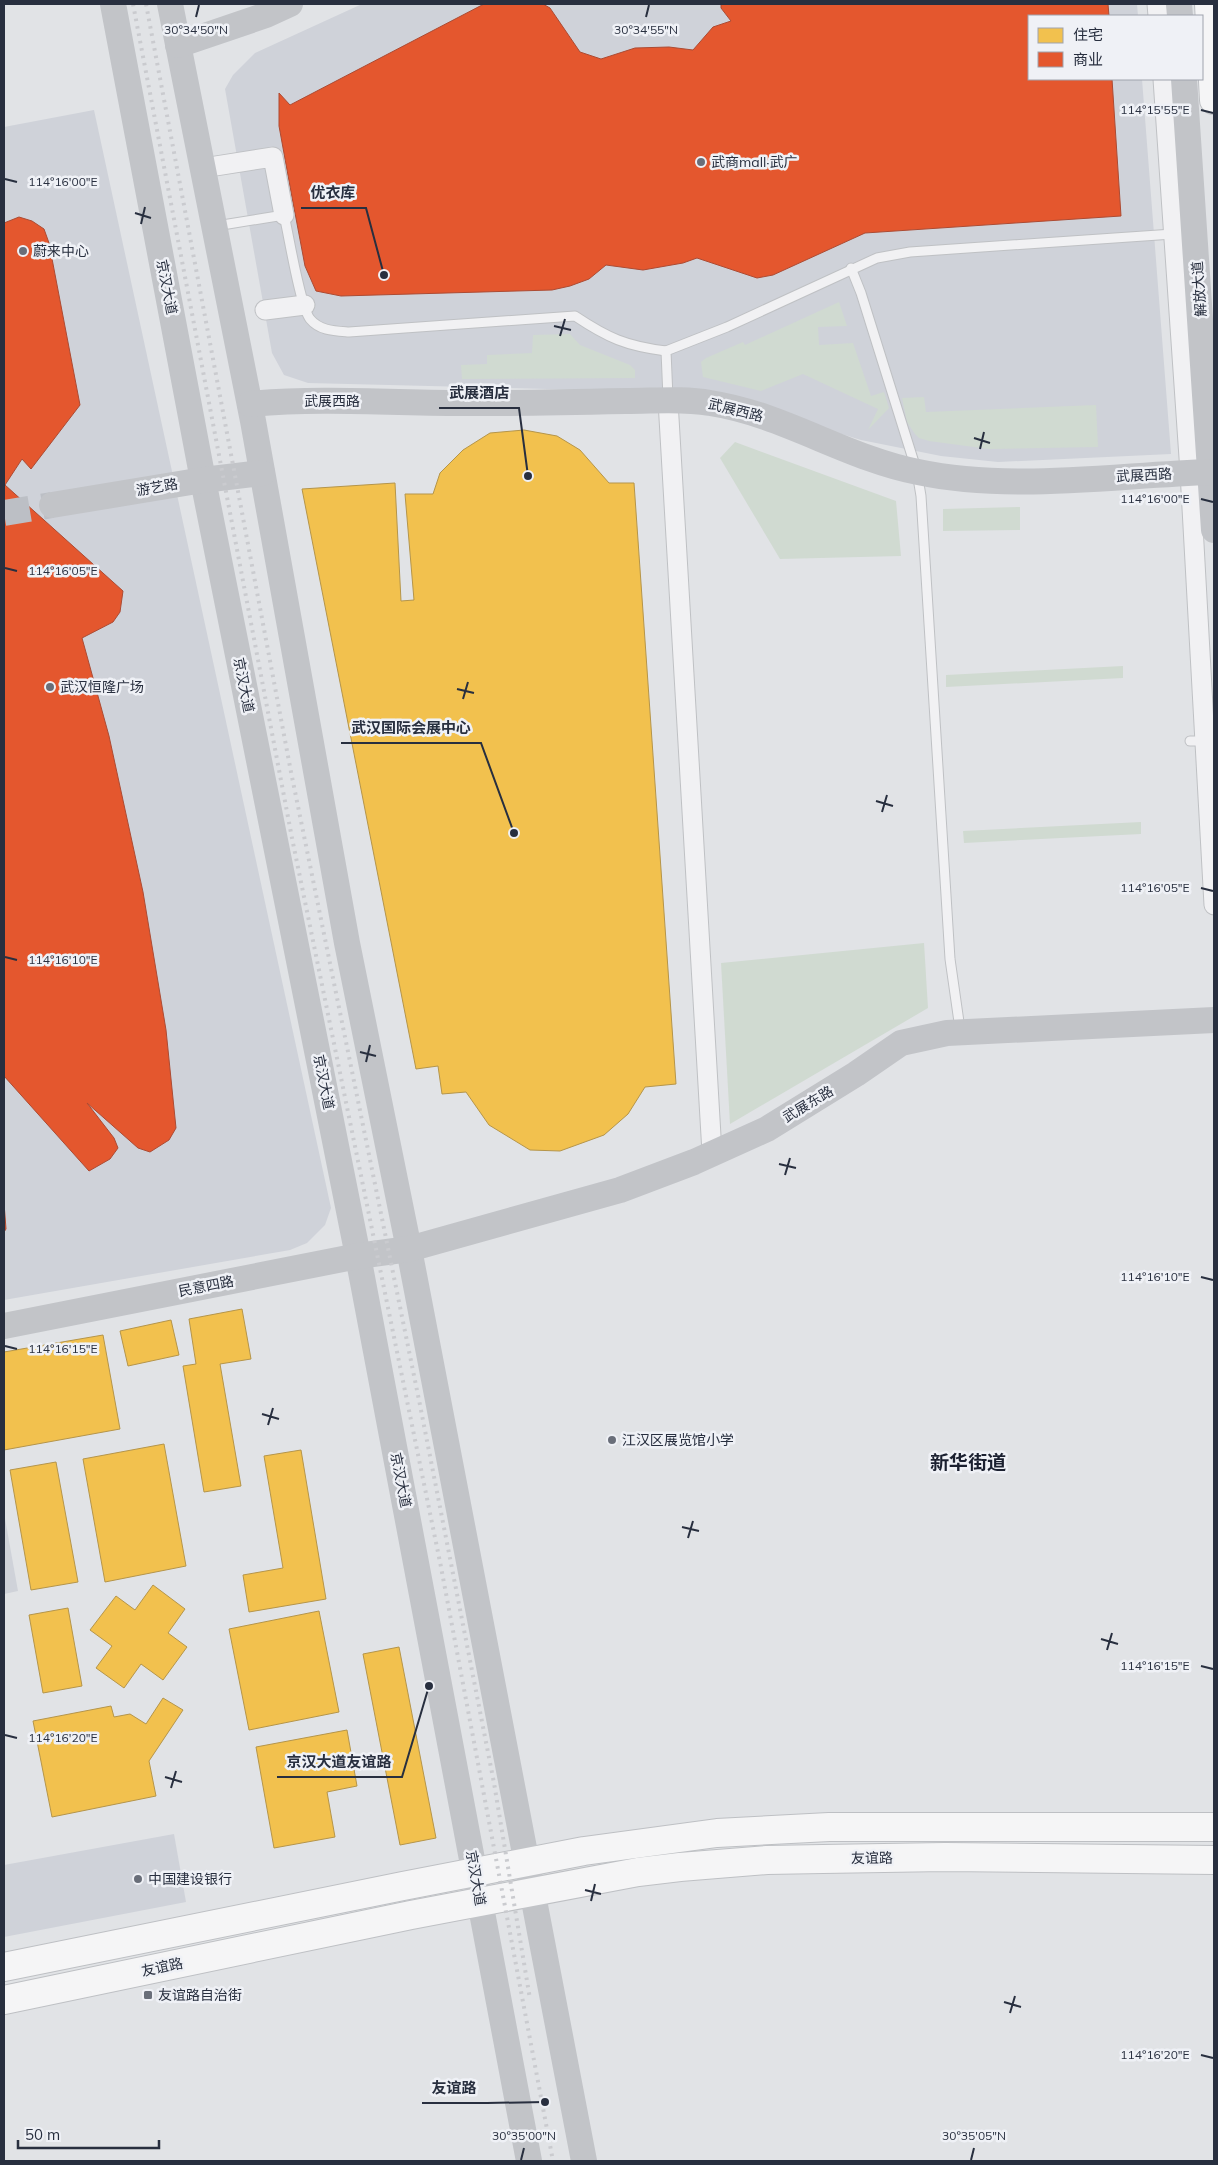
<svg xmlns="http://www.w3.org/2000/svg" width="1218" height="2165" viewBox="0 0 1218 2165" font-family="Mulish,'Noto Sans SC',sans-serif">
<rect width="100%" height="100%" fill="#e1e3e6"/>
<g fill="#cfd2d9">
<polygon points="362,4 1137,4 1138,16 1029,16 1029,79 1142,79 1171,454 998,462 941,456 861,440 708,393 308,383 284,375 272,353 225,89 233,75 255,53"/>
<polygon points="94,110 331,1208 325,1225 307,1243 290,1250 4,1300 4,127"/>
<polygon points="4,1513 18,1591 4,1594"/>
<polygon points="174,1834 186,1902 4,1937 4,1865"/>
</g>
<g fill="#d0dad1">
<polygon points="839,302 847,326 818,327 819,345 853,343 871,396 884,392 889,408 868,430 878,409 803,374 761,391 703,377 701,362 706,358 743,342 745,345"/>
<polygon points="570,334 580,345 630,365 635,370 635,378 462,379 461,365 487,364 487,355 532,353 533,335"/>
<polygon points="924,397 926,412 1096,405 1098,447 989,449 929,441 919,438 915,434 907,422 902,398"/>
<polygon points="735,442 896,501 901,556 780,559 720,458"/>
<polygon points="1020,507 1020,530 943,531 943,509"/>
<polygon points="1123,666 1123,678 946,687 946,675"/>
<polygon points="1141,822 1141,834 964,843 963,831"/>
<polygon points="924,943 928,1008 730,1124 721,963"/>
</g>
<g fill="#f2c14e" stroke="#b5954a">
<polygon points="524,430 557,436 580,450 609,483 634,483 676,1084 645,1087 628,1114 604,1135 560,1151 530,1150 489,1125 466,1092 442,1094 438,1066 416,1069 302,489 395,483 401,601 414,600 405,494 433,494 440,473 463,450 490,433"/>
<polygon points="242,1309 251,1359 220,1364 241,1486 204,1492 183,1366 196,1364 189,1319"/>
<polygon points="171,1320 179,1355 128,1366 120,1331"/>
<polygon points="103,1335 120,1429 4,1450 4,1352"/>
<polygon points="164,1444 186,1566 105,1582 83,1459"/>
<polygon points="301,1450 326,1599 249,1612 243,1575 283,1568 264,1456"/>
<polygon points="56,1462 78,1582 31,1590 10,1470"/>
<polygon points="153,1585 185,1609 168,1633 187,1647 163,1680 141,1664 124,1688 96,1668 112,1646 90,1630 116,1596 135,1610"/>
<polygon points="68,1608 82,1686 43,1693 29,1615"/>
<polygon points="319,1611 339,1712 249,1730 229,1629"/>
<polygon points="399,1647 436,1838 400,1845 363,1654"/>
<polygon points="163,1698 183,1710 149,1761 156,1796 52,1817 33,1721 111,1706 114,1717 130,1714 146,1724"/>
<polygon points="347,1730 357,1786 327,1792 335,1837 274,1848 256,1747"/>
</g>
<g fill="#e4572e" stroke="#ac4b33">
<polygon points="484,4 543,4 550,8 580,52 601,59 635,48 669,47 693,50 713,27 731,21 721,8 721,4 1108,4 1109,16 1029,16 1029,79 1112,79 1121,216 865,233 773,275 757,278 697,258 683,263 643,270 606,265 589,279 570,286 552,290 341,296 316,291 305,266 292,197 279,126 279,93 290,105"/>
<polygon points="19,217 32,221 44,229 49,243 80,405 31,469 22,459 5,485 123,591 120,612 113,622 82,638 109,736 143,892 166,1030 176,1128 169,1140 150,1152 138,1148 87,1103 114,1138 118,1148 110,1159 89,1171 4,1076 4,223"/>
<polygon points="4,1203 6,1229 4,1232"/>
</g>
<g fill="none" stroke-linecap="round" stroke-linejoin="round">
<polyline stroke="#bcbfc5" stroke-width="26" stroke-dasharray="26 13" stroke-linecap="butt" points="4,513 52,505"/>
<defs>
<g id="lane">
<path d="M216,226L284,215C289,236 300,306 310,319C320,331 335,331 349,332L575,316C608,338 626,346 666,351"/>
<polyline points="851,268 861,293 917,472 921,496 950,959 960,1029"/>
<polyline points="668,398 666,351 727,327 877,258 910,252 1173,234"/>
<polyline points="1190,741 1205,741"/>
</g>
<g id="street">
<polyline points="1157,4 1158,16"/>
<polyline points="1163,79 1190,472 1214,905"/>
<polyline points="203,168 273,157 284,215"/>
<polyline points="265,310 305,305"/>
<polyline points="668,401 712,1153"/>
</g>
<g id="primary">
<polyline points="1209,4 1214,100"/>
<polyline points="4,1967 403,1886 584,1851 717,1833 829,1827 1214,1827"/>
<polyline points="4,2000 411,1915 638,1872 680,1867 767,1860 823,1859 945,1857 1214,1860"/>
</g>
</defs>
<use href="#lane" stroke="#bfc1c4" stroke-width="11"/>
<use href="#street" stroke="#bfc1c4" stroke-width="21"/>
<use href="#primary" stroke="#bec0c4" stroke-width="30"/>
<use href="#lane" stroke="#f1f1f3" stroke-width="9"/>
<use href="#street" stroke="#f1f1f3" stroke-width="19"/>
<g stroke="#c2c4c8" stroke-width="26">
<polyline points="113,4 203,480 358,1256 529,2161"/>
<polyline points="170,4 253,421 347,943 409,1249 584,2161"/>
<polyline points="1179,4 1180,16"/>
<polyline points="178,45 266,15 290,4"/>
<polyline points="1184,79 1214,530"/>
<path d="M250,404C328,397 406,404 484,403C532,403 579,402 626,401C654,401 683,398 710,403C783,414 846,458 918,472C1013,492 1115,475 1211,472"/>
<polyline points="52,505 203,480 262,473"/>
<polyline points="4,1326 358,1256 409,1249 620,1190 694,1162 767,1129 856,1074 901,1043 947,1033 1214,1020"/>
</g>
<use href="#primary" stroke="#f5f5f6" stroke-width="28"/>
<g stroke="#cacbcf" stroke-width="4" stroke-dasharray="2.5 5" stroke-linecap="butt">
<polyline points="133,4 292,838 441,1567 553,2161"/>
<polyline points="146,4 291,772 420,1405 494,1783 530,1999"/>
</g>
</g>
<path fill="none" stroke="#282f3f" stroke-width="2" d="M196,17L199,5M646,17L649,5M1201,110L1213,113M5,179L17,182M135,213L151,218M141,224L145,207M554,326L571,330M560,336L565,319M974,438L990,443M980,449L984,432M1201,499L1213,502M5,568L17,571M457,689L474,693M463,699L468,682M876,801L893,806M882,812L887,795M1201,888L1213,891M5,957L17,960M360,1052L376,1056M366,1062L370,1045M779,1164L796,1168M785,1175L790,1158M1201,1277L1213,1280M5,1346L17,1349M262,1414L279,1419M268,1425L273,1408M682,1527L699,1531M688,1538L693,1521M1101,1639L1118,1644M1107,1650L1112,1633M1201,1666L1213,1669M5,1735L17,1738M165,1777L182,1782M171,1788L176,1771M585,1890L601,1894M591,1901L595,1884M1004,2002L1021,2007M1010,2013L1015,1996M1201,2055L1213,2058M521,2160L524,2148M971,2160L974,2148"/>
<g fill="#696e79" stroke="#eff1f6" stroke-width="2">
<circle cx="701" cy="162" r="5"/>
<circle cx="23" cy="251" r="5"/>
<circle cx="50" cy="687" r="5"/>
<circle cx="612" cy="1440" r="5"/>
<circle cx="138" cy="1879" r="5"/>
<rect x="143" y="1990" width="10" height="10" rx="2.5"/>
</g>
<g text-anchor="middle" dominant-baseline="central" stroke-width="5" stroke-linejoin="round" paint-order="stroke">
<g font-size="14" fill="#282f3f" stroke="#eff1f6" text-anchor="start">
<text x="711" y="162">武商mall·武广</text>
<text x="33" y="251">蔚来中心</text>
<text x="60" y="687">武汉恒隆广场</text>
<text x="622" y="1440">江汉区展览馆小学</text>
<text x="148" y="1879">中国建设银行</text>
<text x="158" y="1995">友谊路自治街</text>
</g>
<g font-size="14" fill="#282f3f" stroke="#eff1f6">
<text transform="translate(167 287) rotate(79)">京汉大道</text>
<text transform="translate(1199 289) rotate(-94)">解放大道</text>
<text x="332" y="401">武展西路</text>
<text transform="translate(736 410) rotate(14)">武展西路</text>
<text transform="translate(1144 475) rotate(-3)">武展西路</text>
<text transform="translate(157 487) rotate(-10)">游艺路</text>
<text transform="translate(244 685) rotate(79)">京汉大道</text>
<text transform="translate(324 1082) rotate(79)">京汉大道</text>
<text transform="translate(808 1104) rotate(-31)">武展东路</text>
<text transform="translate(206 1286) rotate(-11)">民意四路</text>
<text transform="translate(401 1480) rotate(79)">京汉大道</text>
<text transform="translate(872 1858) rotate(-1)">友谊路</text>
<text transform="translate(476 1878) rotate(80)">京汉大道</text>
<text transform="translate(162 1967) rotate(-12)">友谊路</text>
</g>
<g font-size="19" font-weight="bold" fill="#1b2030" stroke="#eff1f6">
<text x="968" y="1462">新华街道</text>
</g>
</g>
<g font-size="12" text-anchor="middle" fill="#282f3f" stroke="#eff1f6" stroke-width="5" stroke-linejoin="round" paint-order="stroke">
<text x="646" y="34">30°34'55"N</text>
<text x="196" y="34">30°34'50"N</text>
<text x="1155" y="114">114°15'55"E</text>
<text x="63" y="186">114°16'00"E</text>
<text x="1155" y="503">114°16'00"E</text>
<text x="63" y="575">114°16'05"E</text>
<text x="1155" y="892">114°16'05"E</text>
<text x="63" y="964">114°16'10"E</text>
<text x="1155" y="1281">114°16'10"E</text>
<text x="63" y="1353">114°16'15"E</text>
<text x="1155" y="1670">114°16'15"E</text>
<text x="63" y="1742">114°16'20"E</text>
<text x="1155" y="2059">114°16'20"E</text>
<text x="524" y="2140">30°35'00"N</text>
<text x="974" y="2140">30°35'05"N</text>
</g>
<path fill="none" stroke="#282f3f" stroke-width="2" d="M384 275L366 208H301M528 476L519 408H439M514 833L481 743H341M429 1686L402 1777H277M545 2102L487 2103H422"/>
<g fill="#282f3f" stroke="#eff1f6" stroke-width="2">
<circle cx="384" cy="275" r="5"/>
<circle cx="528" cy="476" r="5"/>
<circle cx="514" cy="833" r="5"/>
<circle cx="429" cy="1686" r="5"/>
<circle cx="545" cy="2102" r="5"/>
</g>
<g font-size="15" text-anchor="middle" font-weight="bold" fill="#282f3f" stroke="#eff1f6" stroke-width="5" stroke-linejoin="round" paint-order="stroke">
<text x="333" y="198">优衣库</text>
<text x="479" y="398">武展酒店</text>
<text x="411" y="733">武汉国际会展中心</text>
<text x="339" y="1767">京汉大道友谊路</text>
<text x="454" y="2093">友谊路</text>
</g>
<rect width="1218" height="2165" fill="none" stroke="#282f3f" stroke-width="10"/>
<rect x="1028" y="15" width="175" height="65" fill="#eff1f6" stroke="#9fa3ad"/>
<rect x="1038" y="28" width="25" height="15" fill="#f2c14e" stroke="#9fa3ad"/>
<text x="1073" y="40" font-size="15" fill="#282f3f">住宅</text>
<rect x="1038" y="52" width="25" height="15" fill="#e4572e" stroke="#9fa3ad"/>
<text x="1073" y="65" font-size="15" fill="#282f3f">商业</text>
<path d="M18 2140v8h141v-8" fill="none" stroke="#282f3f" stroke-width="2.5"/>
<text x="25" y="2140" font-size="15" fill="#282f3f" stroke="#eff1f6" stroke-width="4" paint-order="stroke">50 m</text>
</svg>
